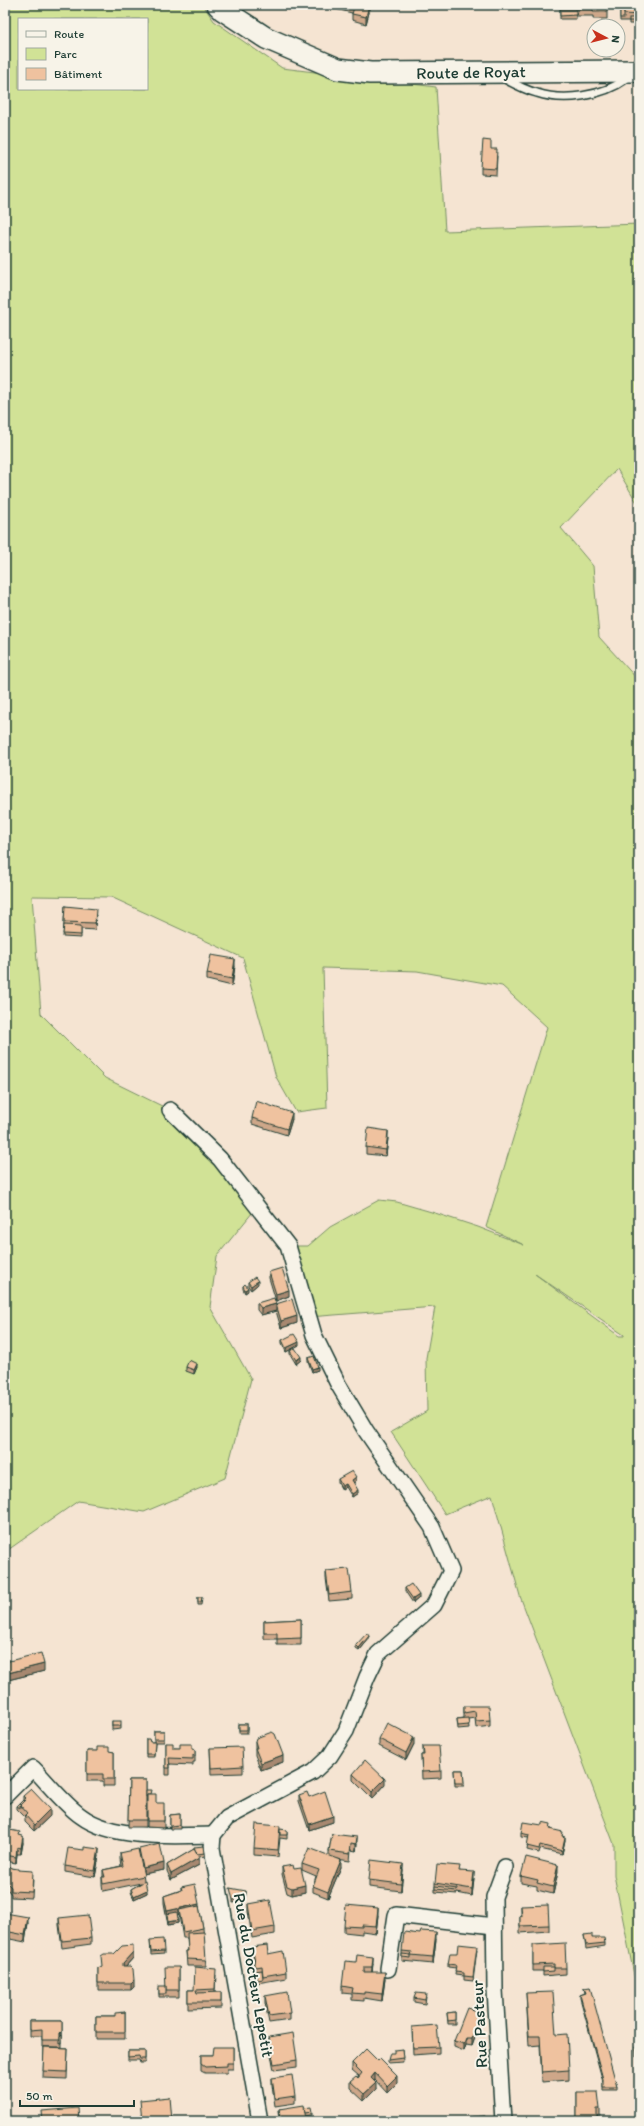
<svg xmlns="http://www.w3.org/2000/svg" width="644" height="2126" viewBox="0 0 644 2126" font-family="Itim,sans-serif">
<rect width="100%" height="100%" fill="#f5e4d2"/>
<filter id="ink" filterUnits="userSpaceOnUse"><feTurbulence type="fractalNoise" baseFrequency=".025" numOctaves="2"/><feDisplacementMap in="SourceGraphic" scale="8" xChannelSelector="R" yChannelSelector="G"/><feConvolveMatrix kernelMatrix="1 2 1 2 8 2 1 2 1" color-interpolation-filters="sRGB"/></filter>
<g filter="url(#ink)">
<path fill="#d1e296" stroke="#789065" fill-rule="evenodd" d="M5,5H203L214,21L282,68L436,87L445,231L639,224V506L617,469L561,528L593,566L599,637L639,681V2000L614,1875V1844L520,1596L492,1495L445,1514L391,1432L427,1411L426,1358L435,1307L309,1317L288,1246H308L330,1227L379,1200L397,1202L435,1213L478,1227L524,1245L486,1227L547,1027L502,986L417,971L323,968L327,1108L296,1112L276,1077L243,958L111,897L32,896L41,1014L105,1078L170,1110L257,1207L217,1256L210,1307L251,1379L225,1478L144,1512L78,1501L5,1552ZM19,19H147V89H19ZM535,1274L624,1335V1336H619Z"/>
<g fill="none" stroke-linecap="round" stroke-linejoin="round">
<defs>
<path id="service" d="M503,78C514,84 525,90 537,93C564,102 603,96 626,79L627,74"/>
<g id="minor">
<polyline points="170,1110 220,1159 288,1246 314,1335 338,1384 366,1431 432,1527 451,1571 434,1605 378,1654 367,1677 346,1731 330,1756 313,1772 227,1818 213,1835"/>
<path d="M5,1796L33,1768C49,1784 63,1803 81,1816C113,1840 175,1836 213,1835"/>
<polyline points="213,1835 212,1848 260,2121"/>
<polyline points="388,1969 396,1915 494,1926"/>
<polyline points="503,2121 495,1990 494,1897 505,1867"/>
</g>
<polyline id="secondary" points="218,5 223,10 266,38 338,69 370,73 639,71"/>
</defs>
<use href="#service" stroke="#1f3d34" stroke-width="10"/>
<use href="#minor" stroke="#1f3d34" stroke-width="18"/>
<use href="#secondary" stroke="#1f3d34" stroke-width="24"/>
<use href="#service" stroke="#f7f3e8" stroke-width="7"/>
<use href="#minor" stroke="#f7f3e8" stroke-width="15"/>
<use href="#secondary" stroke="#f7f3e8" stroke-width="21"/>
</g>
<g fill="#cea789" stroke="#1f3d34">
<polygon points="331,5 371,5 366,24 352,20 352,13 331,8"/>
<polygon points="508,5 541,5 541,9 525,9 525,6 508,7"/>
<polygon points="560,5 607,5 607,19 593,19 593,16 576,16 576,13 576,19 560,19"/>
<polygon points="620,5 639,5 639,24 629,24 629,21 620,21"/>
<polygon points="491,149 497,156 496,175 481,174 481,168"/>
<polygon points="65,906 96,915 95,930 81,929 81,938 63,937"/>
<polygon points="235,966 232,986 207,980 207,974"/>
<polygon points="252,1118 292,1119 287,1135 252,1124"/>
<polygon points="388,1138 386,1156 366,1154 366,1147"/>
<polygon points="269,1272 289,1296 276,1301 269,1278"/>
<polygon points="248,1282 258,1284 251,1290 248,1286"/>
<polygon points="243,1286 248,1291 245,1293 243,1289"/>
<polygon points="257,1303 276,1304 297,1323 281,1328 276,1311 261,1315 257,1310"/>
<polygon points="282,1340 299,1345 286,1352 282,1343"/>
<polygon points="290,1351 301,1360 296,1364 290,1354"/>
<polygon points="308,1358 318,1370 312,1372 308,1361"/>
<polygon points="186,1367 197,1367 194,1374 186,1371"/>
<polygon points="338,1479 356,1481 353,1483 358,1493 352,1497 346,1487 342,1490 338,1483"/>
<polygon points="326,1571 352,1592 352,1599 329,1601 326,1578"/>
<polygon points="405,1588 419,1598 413,1603 405,1591"/>
<polygon points="198,1597 202,1597 201,1605 198,1605"/>
<polygon points="301,1619 301,1645 277,1645 277,1639 264,1639 264,1621"/>
<polygon points="369,1639 359,1651 356,1649 356,1645"/>
<polygon points="5,1662 44,1671 8,1680 5,1669"/>
<polygon points="464,1706 490,1720 490,1726 476,1728 475,1718 468,1719 469,1728 458,1729 457,1719 464,1718"/>
<polygon points="112,1721 121,1726 121,1729 112,1730"/>
<rect x="239" y="1724" width="8" height="9"/>
<polygon points="154,1731 164,1731 164,1742 155,1742 154,1757 146,1757 146,1739 150,1742 154,1742"/>
<polygon points="379,1739 414,1744 406,1760 379,1746"/>
<polygon points="255,1741 283,1762 261,1770 255,1755"/>
<polygon points="166,1743 173,1748 192,1749 195,1750 195,1762 193,1762 193,1765 170,1764 170,1775 166,1775"/>
<polygon points="423,1746 441,1771 441,1778 422,1779 421,1755 423,1755"/>
<polygon points="210,1748 243,1766 243,1773 211,1774"/>
<polygon points="87,1751 114,1752 114,1786 103,1786 103,1781 87,1781"/>
<polygon points="454,1770 463,1770 464,1786 455,1786"/>
<polygon points="353,1774 385,1785 372,1799 353,1780"/>
<polygon points="129,1780 146,1780 146,1827 128,1827"/>
<polygon points="146,1790 150,1794 156,1803 164,1810 164,1828 147,1827 147,1800 146,1800"/>
<polygon points="299,1795 309,1797 333,1822 309,1830 299,1801"/>
<polygon points="23,1796 50,1816 34,1831 25,1822 25,1817 17,1809 17,1806 23,1800"/>
<polygon points="180,1814 180,1829 170,1829 170,1815"/>
<polygon points="551,1827 551,1829 563,1836 565,1840 562,1854 540,1849 539,1853 527,1850 529,1838 521,1837 521,1833"/>
<polygon points="5,1829 20,1836 23,1843 21,1854 17,1854 16,1863 5,1861"/>
<polygon points="280,1830 287,1830 287,1839 280,1838 278,1857 254,1855 254,1848"/>
<polygon points="332,1834 357,1844 356,1851 351,1850 350,1861 337,1859 341,1867 328,1898 313,1892 313,1886 316,1876 302,1870 302,1864 329,1856 329,1851"/>
<polygon points="194,1847 205,1853 205,1856 199,1857 199,1865 171,1880 167,1871 167,1865 194,1849"/>
<polygon points="139,1849 164,1870 143,1874 144,1881 147,1893 134,1899 131,1892 131,1889 141,1883 103,1891 102,1884 102,1877 103,1877 103,1870 121,1866 120,1859 120,1853 139,1854"/>
<polygon points="99,1856 95,1877 65,1872 65,1866"/>
<polygon points="5,1864 12,1868 18,1870 33,1878 32,1898 11,1897 11,1894 8,1890 5,1890"/>
<polygon points="282,1867 294,1869 305,1892 292,1895 287,1893 282,1874"/>
<polygon points="403,1870 401,1891 369,1887 369,1880"/>
<polygon points="460,1871 474,1879 472,1896 457,1893 457,1894 435,1892 435,1883"/>
<polygon points="558,1872 553,1894 537,1890 537,1886 521,1883 521,1876"/>
<polygon points="181,1887 199,1906 203,1928 206,1966 187,1966 186,1951 188,1951 187,1938 183,1938 179,1915 177,1916 178,1923 168,1925 164,1903 164,1896 181,1890"/>
<polygon points="248,1904 275,1927 275,1934 252,1938 248,1911"/>
<polygon points="5,1905 6,1913 28,1923 25,1942 5,1938"/>
<polygon points="521,1906 549,1925 549,1931 520,1933 520,1916 521,1916"/>
<polygon points="378,1915 376,1933 362,1931 362,1934 344,1932 344,1926"/>
<polygon points="59,1918 91,1938 91,1944 62,1948 59,1925"/>
<polygon points="584,1935 605,1943 605,1946 586,1949"/>
<polygon points="436,1939 433,1964 402,1961 402,1951"/>
<polygon points="150,1940 164,1951 164,1954 151,1955"/>
<polygon points="252,1947 268,1954 286,1972 286,1978 257,1983 252,1954"/>
<polygon points="477,1949 473,1981 464,1980 464,1976 455,1975 456,1968 448,1967 448,1964 457,1953"/>
<polygon points="533,1951 566,1968 566,1974 543,1976 543,1971 533,1971"/>
<polygon points="133,1958 126,1966 134,1987 131,1990 98,1990 98,1968"/>
<polygon points="356,1962 373,1963 372,1972 385,1979 382,2001 364,1998 364,2001 352,2000 352,1994 342,1993 342,1986"/>
<polygon points="179,1967 179,1997 159,1997 159,1989 166,1986"/>
<polygon points="216,1975 215,1992 221,1992 221,2008 188,2009 188,1990 194,1990"/>
<polygon points="584,1988 617,2087 617,2090 603,2090 603,2082 580,1998 580,1995 585,1993"/>
<polygon points="526,1993 556,2035 569,2070 569,2080 542,2082 540,2045 529,2046"/>
<polygon points="265,1996 290,2013 290,2020 269,2023 265,2003"/>
<polygon points="426,1997 425,2004 414,2002 414,1998"/>
<polygon points="125,2012 125,2039 96,2039 96,2016 115,2016"/>
<polygon points="455,2012 455,2024 448,2024 447,2013"/>
<polygon points="482,2018 472,2046 466,2045 464,2051 454,2047 454,2041"/>
<polygon points="30,2021 62,2021 62,2047 42,2047 42,2036 30,2036"/>
<polygon points="412,2027 439,2047 439,2053 413,2055"/>
<polygon points="269,2037 297,2060 297,2067 274,2070 269,2043"/>
<polygon points="44,2047 68,2048 67,2079 43,2078"/>
<polygon points="233,2047 233,2069 227,2069 227,2073 205,2073 201,2071 201,2055 213,2055"/>
<polygon points="402,2049 403,2062 388,2063 388,2060"/>
<polygon points="128,2051 145,2051 145,2063 140,2063 139,2060 128,2060"/>
<polygon points="378,2061 397,2083 387,2093 375,2080 374,2081 376,2089 364,2101 350,2088 350,2081 359,2076 352,2070 352,2063"/>
<polygon points="272,2078 295,2096 295,2103 275,2106 272,2085"/>
<polygon points="577,2092 600,2109 600,2116 597,2116 597,2121 577,2121"/>
<polygon points="304,2108 312,2112 312,2115 305,2116 306,2121 280,2121 279,2109"/>
</g>
<g fill="#a7886f" stroke="#1f3d34">
<polygon points="369,5 371,5 366,24 366,17"/>
<polygon points="235,959 235,966 232,986 232,979"/>
<polygon points="292,1113 292,1119 287,1135 287,1129"/>
<polygon points="388,1131 388,1138 386,1156 386,1150"/>
<polygon points="258,1281 258,1284 251,1290 251,1286"/>
<polygon points="248,1288 248,1291 245,1293 245,1290"/>
<polygon points="289,1290 289,1296 276,1301 276,1294"/>
<polygon points="276,1304 276,1311 261,1315 261,1308"/>
<polygon points="297,1316 297,1323 281,1328 281,1321"/>
<polygon points="299,1342 299,1345 286,1352 286,1348"/>
<polygon points="301,1357 301,1360 296,1364 296,1360"/>
<polygon points="197,1364 197,1367 194,1374 194,1370"/>
<polygon points="318,1367 318,1370 312,1372 312,1369"/>
<polygon points="356,1477 356,1481 352,1484 352,1480"/>
<polygon points="346,1484 346,1487 342,1490 342,1486"/>
<polygon points="358,1490 358,1493 352,1497 352,1494"/>
<polygon points="419,1595 419,1598 413,1603 413,1599"/>
<polygon points="369,1636 369,1639 359,1651 359,1648"/>
<polygon points="44,1664 44,1671 8,1680 8,1673"/>
<polygon points="414,1737 414,1744 406,1760 406,1753"/>
<polygon points="283,1755 283,1762 261,1770 261,1763"/>
<polygon points="385,1779 385,1785 372,1799 372,1792"/>
<polygon points="50,1809 50,1816 34,1831 34,1825"/>
<polygon points="333,1816 333,1822 309,1830 309,1824"/>
<polygon points="23,1836 23,1843 21,1854 21,1848"/>
<polygon points="357,1837 357,1844 356,1851 356,1844"/>
<polygon points="565,1837 565,1840 562,1854 562,1851"/>
<polygon points="17,1847 17,1854 16,1863 16,1857"/>
<polygon points="99,1849 99,1856 95,1877 95,1871"/>
<polygon points="199,1858 199,1865 171,1880 171,1874"/>
<polygon points="341,1860 341,1867 328,1898 328,1892"/>
<polygon points="164,1863 164,1870 143,1874 143,1868"/>
<polygon points="403,1864 403,1870 401,1891 401,1884"/>
<polygon points="558,1865 558,1872 553,1894 553,1887"/>
<polygon points="474,1872 474,1879 472,1896 472,1889"/>
<polygon points="305,1885 305,1892 292,1895 292,1888"/>
<polygon points="147,1890 147,1893 134,1899 134,1896"/>
<polygon points="246,1891 246,1894 245,1901 233,1903 233,1900"/>
<polygon points="199,1904 199,1911 179,1910 179,1915 168,1918 167,1911"/>
<polygon points="378,1908 378,1915 376,1933 376,1926"/>
<polygon points="28,1917 28,1923 25,1942 25,1935"/>
<polygon points="178,1920 178,1923 168,1925 168,1922"/>
<polygon points="436,1932 436,1939 433,1964 433,1957"/>
<polygon points="133,1952 133,1958 123,1969 123,1963"/>
<polygon points="373,1957 373,1963 372,1974 372,1967"/>
<polygon points="6,1963 6,1969 5,1976 5,1969"/>
<polygon points="385,1972 385,1979 382,2001 382,1994"/>
<polygon points="134,1980 134,1987 131,1990 131,1983"/>
<polygon points="482,2011 482,2018 472,2046 472,2039"/>
<polygon points="62,2032 62,2038 60,2041 60,2034"/>
<polygon points="466,2039 466,2045 464,2051 464,2044"/>
<polygon points="636,2053 639,2053 639,2056 636,2057"/>
<polygon points="375,2073 375,2080 371,2084 371,2078"/>
<polygon points="397,2076 397,2083 387,2093 387,2086"/>
<polygon points="376,2083 376,2089 364,2101 364,2094"/>
</g>
<g fill="#efc29f" stroke="#1f3d34">
<polygon points="346,5 369,5 366,17 352,14 354,7"/>
<polygon points="560,5 607,5 607,12 593,12 593,9 576,9 576,6 560,7"/>
<rect x="620" y="5" width="4" height="13"/>
<polygon points="624,5 639,5 639,15 624,14"/>
<polygon points="560,10 576,10 576,15 560,16"/>
<rect x="629" y="18" width="10" height="3"/>
<polygon points="483,140 491,141 491,149 497,149 496,169 481,168"/>
<polygon points="65,906 96,909 95,923 64,922"/>
<polygon points="64,925 81,926 81,935 63,934"/>
<polygon points="211,955 235,959 232,979 207,974"/>
<polygon points="256,1101 292,1113 287,1129 252,1118"/>
<polygon points="368,1128 388,1131 386,1150 366,1147"/>
<polygon points="282,1268 289,1290 276,1294 269,1272"/>
<polygon points="255,1277 258,1281 251,1286 248,1282"/>
<polygon points="245,1284 248,1288 245,1290 243,1286"/>
<polygon points="274,1298 276,1304 292,1299 297,1316 281,1321 276,1304 261,1308 257,1303"/>
<polygon points="294,1334 299,1342 286,1348 282,1340"/>
<polygon points="295,1348 301,1357 296,1360 290,1351"/>
<polygon points="314,1356 318,1367 312,1369 308,1358"/>
<polygon points="189,1360 197,1364 194,1370 186,1367"/>
<polygon points="352,1471 356,1477 352,1480 358,1490 352,1494 346,1484 342,1486 338,1479"/>
<polygon points="349,1569 352,1592 329,1595 326,1571"/>
<polygon points="411,1584 419,1595 413,1599 405,1588"/>
<polygon points="198,1597 202,1597 201,1602 198,1602"/>
<polygon points="301,1619 301,1638 277,1639 277,1633 264,1633 264,1621"/>
<polygon points="367,1633 369,1636 359,1648 356,1645"/>
<polygon points="41,1653 44,1664 8,1673 5,1662"/>
<polygon points="464,1706 489,1706 490,1720 476,1721 475,1711 464,1713"/>
<polygon points="468,1718 469,1725 458,1726 457,1719"/>
<rect x="112" y="1721" width="9" height="5"/>
<polygon points="387,1723 414,1737 406,1753 379,1739"/>
<rect x="239" y="1724" width="8" height="6"/>
<rect x="154" y="1731" width="10" height="8"/>
<polygon points="272,1732 275,1734 283,1755 261,1763 255,1748 257,1748 255,1741 256,1738"/>
<polygon points="146,1739 149,1739 150,1742 155,1742 154,1754 146,1754"/>
<polygon points="166,1743 173,1743 173,1748 180,1748 180,1744 192,1744 192,1749 195,1750 195,1756 193,1755 193,1759 169,1758 170,1768 166,1768"/>
<polygon points="423,1746 439,1746 441,1771 422,1772 421,1755 424,1755"/>
<polygon points="97,1747 109,1747 109,1751 114,1752 114,1779 103,1779 103,1774 87,1774 87,1751 97,1751"/>
<polygon points="242,1747 243,1766 211,1768 210,1748"/>
<polygon points="365,1760 385,1779 372,1792 353,1774"/>
<polygon points="454,1770 463,1770 464,1783 455,1783"/>
<polygon points="129,1780 146,1780 146,1820 128,1820"/>
<polygon points="31,1789 50,1809 34,1825 25,1815 27,1813 20,1805 26,1799 23,1796"/>
<polygon points="146,1790 151,1790 150,1794 147,1794 147,1797 146,1797"/>
<polygon points="325,1791 333,1816 309,1824 299,1795 307,1792 309,1797"/>
<polygon points="147,1794 156,1794 156,1803 164,1803 164,1821 147,1821"/>
<polygon points="23,1800 24,1801 20,1805 20,1808 17,1806"/>
<polygon points="180,1814 180,1825 170,1826 170,1815"/>
<polygon points="523,1822 542,1825 542,1822 551,1824 550,1829 563,1832 562,1836 565,1837 562,1851 540,1845 539,1849 527,1846 529,1835 521,1833"/>
<polygon points="256,1824 280,1826 278,1850 254,1848"/>
<polygon points="5,1829 20,1832 19,1835 23,1836 21,1848 17,1847 16,1857 5,1855"/>
<polygon points="280,1829 287,1830 287,1835 280,1835"/>
<polygon points="332,1834 357,1837 356,1844 351,1843 350,1854 329,1851"/>
<polygon points="160,1844 164,1863 143,1868 139,1849"/>
<polygon points="204,1846 205,1853 197,1854 194,1847"/>
<polygon points="84,1847 99,1849 95,1871 65,1866 68,1848 84,1850"/>
<polygon points="309,1848 341,1860 328,1892 313,1886 319,1870 302,1864"/>
<polygon points="138,1849 144,1876 103,1884 102,1877 105,1877 103,1870 123,1866 120,1853"/>
<polygon points="194,1849 199,1858 171,1874 167,1865"/>
<polygon points="526,1857 558,1865 553,1887 537,1883 538,1880 521,1876"/>
<polygon points="371,1860 403,1864 401,1884 369,1880"/>
<polygon points="6,1863 12,1868 18,1869 18,1870 33,1871 32,1892 11,1891 11,1887 8,1884 5,1884 5,1864"/>
<polygon points="437,1864 460,1866 459,1871 474,1872 472,1889 435,1883"/>
<polygon points="293,1865 294,1869 301,1868 305,1885 292,1888 287,1886 282,1867"/>
<polygon points="145,1881 147,1890 134,1896 131,1889"/>
<polygon points="195,1884 199,1904 167,1911 164,1896 182,1890 181,1887"/>
<polygon points="435,1886 457,1889 457,1891 435,1889"/>
<polygon points="230,1888 246,1891 245,1898 233,1900"/>
<polygon points="270,1900 275,1927 252,1931 248,1904"/>
<polygon points="5,1905 7,1905 5,1913 28,1917 25,1935 5,1931"/>
<polygon points="346,1905 378,1908 376,1926 362,1925 362,1927 344,1926"/>
<polygon points="548,1905 549,1925 520,1926 520,1916 522,1916 521,1906"/>
<polygon points="199,1906 203,1928 183,1932 179,1910"/>
<polygon points="177,1912 178,1920 168,1922 167,1914"/>
<polygon points="88,1915 91,1938 62,1941 59,1918"/>
<polygon points="421,1931 436,1932 433,1957 411,1955 412,1952 402,1951 404,1932 420,1934"/>
<polygon points="204,1932 206,1960 187,1959 186,1951 188,1951 187,1933"/>
<polygon points="592,1934 592,1938 604,1938 605,1943 586,1945 584,1935"/>
<polygon points="163,1939 164,1951 151,1952 150,1940"/>
<polygon points="565,1943 566,1968 554,1968 554,1964 533,1965 533,1945"/>
<polygon points="458,1944 477,1946 473,1977 464,1976 464,1973 455,1972 456,1965 448,1964 450,1953 457,1953"/>
<polygon points="133,1945 133,1952 123,1963 123,1966 130,1966 133,1969 134,1980 131,1983 98,1983 98,1968 102,1966 101,1956 104,1954 114,1954 122,1946"/>
<polygon points="267,1945 268,1954 283,1951 286,1972 263,1976 262,1966 256,1967 252,1947"/>
<polygon points="402,1954 411,1955 411,1958 402,1957"/>
<polygon points="357,1955 373,1957 372,1967 364,1967 364,1972 385,1972 382,1994 364,1992 364,1994 352,1993 353,1988 342,1986 345,1961 356,1962"/>
<polygon points="165,1967 179,1967 179,1990 166,1990"/>
<polygon points="195,1967 216,1969 215,1989 196,1990 197,1993 221,1992 221,2002 188,2002 188,1990 194,1990"/>
<polygon points="543,1967 554,1967 554,1971 543,1972"/>
<polygon points="262,1970 263,1979 257,1980 256,1971"/>
<polygon points="5,1972 7,1973 5,1981"/>
<rect x="159" y="1986" width="7" height="8"/>
<polygon points="590,1987 617,2087 603,2087 603,2079 580,1995 586,1993 584,1988"/>
<polygon points="287,1992 290,2013 269,2016 265,1996"/>
<polygon points="553,1992 556,2035 567,2034 569,2070 542,2072 540,2036 529,2036 526,1993"/>
<polygon points="416,1993 426,1994 425,2000 414,1998"/>
<polygon points="467,2008 476,2011 477,2009 482,2011 472,2039 466,2039 464,2044 454,2041"/>
<polygon points="125,2012 125,2032 96,2032 96,2016 115,2016 115,2013"/>
<polygon points="455,2012 455,2020 448,2021 447,2013"/>
<polygon points="30,2021 62,2021 62,2032 60,2034 60,2040 42,2040 42,2029 30,2030"/>
<polygon points="437,2025 439,2047 413,2048 412,2027"/>
<polygon points="293,2033 297,2060 274,2064 269,2037"/>
<polygon points="62,2035 62,2043 60,2044 60,2037"/>
<polygon points="639,2046 639,2053 636,2053 635,2047"/>
<polygon points="44,2047 68,2048 67,2072 43,2071"/>
<polygon points="214,2047 233,2047 233,2063 227,2063 227,2066 205,2067 201,2064 201,2055 213,2055"/>
<polygon points="366,2049 378,2061 380,2059 397,2076 387,2086 375,2073 371,2078 376,2083 364,2094 350,2081 356,2076 358,2078 362,2073 352,2063"/>
<polygon points="402,2049 403,2058 388,2060 390,2053 394,2053 394,2050"/>
<polygon points="128,2051 145,2051 145,2059 140,2059 139,2056 128,2057"/>
<polygon points="292,2075 295,2096 275,2099 272,2078"/>
<polygon points="577,2092 598,2092 600,2109 597,2109 597,2118 577,2118"/>
<polygon points="170,2097 172,2121 142,2121 140,2100"/>
<polygon points="304,2105 306,2121 281,2121 279,2109"/>
<polygon points="311,2107 312,2112 305,2113 304,2108"/>
<polygon points="78,2108 79,2121 43,2121 42,2111"/>
<polygon points="485,2116 485,2121 471,2121 471,2117"/>
</g>
</g>
<g text-anchor="middle" dominant-baseline="central" stroke-width="4" stroke-linejoin="round" paint-order="stroke">
<g font-size="17" fill="#1f3d34" stroke="#f7f3e8">
<text transform="translate(471 72) rotate(-1)">Route de Royat</text>
<text transform="translate(254 1975) rotate(80)">Rue du Docteur Lepetit</text>
<text transform="translate(479 2024) rotate(-93)">Rue Pasteur</text>
</g>
</g>
<rect width="644" height="2126" fill="none" stroke="#f7f3e8" stroke-width="20"/>
<rect x="10" y="10" width="624" height="2106" fill="none" stroke="#1f3d34" stroke-width="1.5" filter="url(#ink)"/>
<rect x="18" y="18" width="130" height="72" fill="#f7f3e8" stroke="#a1aaa0"/>
<rect x="26" y="31" width="20" height="6" fill="#f7f3e8" stroke="#a1aaa0"/>
<text x="54" y="38" font-size="12" fill="#1f3d34">Route</text>
<rect x="26" y="48" width="20" height="12" fill="#d1e296" stroke="#a1aaa0"/>
<text x="54" y="58" font-size="12" fill="#1f3d34">Parc</text>
<rect x="26" y="68" width="20" height="12" fill="#efc29f" stroke="#a1aaa0"/>
<text x="54" y="78" font-size="12" fill="#1f3d34">Bâtiment</text>
<g transform="translate(606 38) rotate(97)"><circle r="19" fill="#f7f3e8" stroke="#a1aaa0"/>
<path d="M0-3L7 15L0 10L-7 15Z" fill="#c8321e"/>
<text y="-6" font-size="11" font-weight="bold" text-anchor="middle" fill="#1f3d34">N</text>
</g>
<path d="M20 2100v6h114v-6" fill="none" stroke="#1f3d34" stroke-width="2"/>
<text x="26" y="2100" font-size="12" fill="#1f3d34" stroke="#f7f3e8" stroke-width="3" paint-order="stroke">50 m</text>
</svg>
